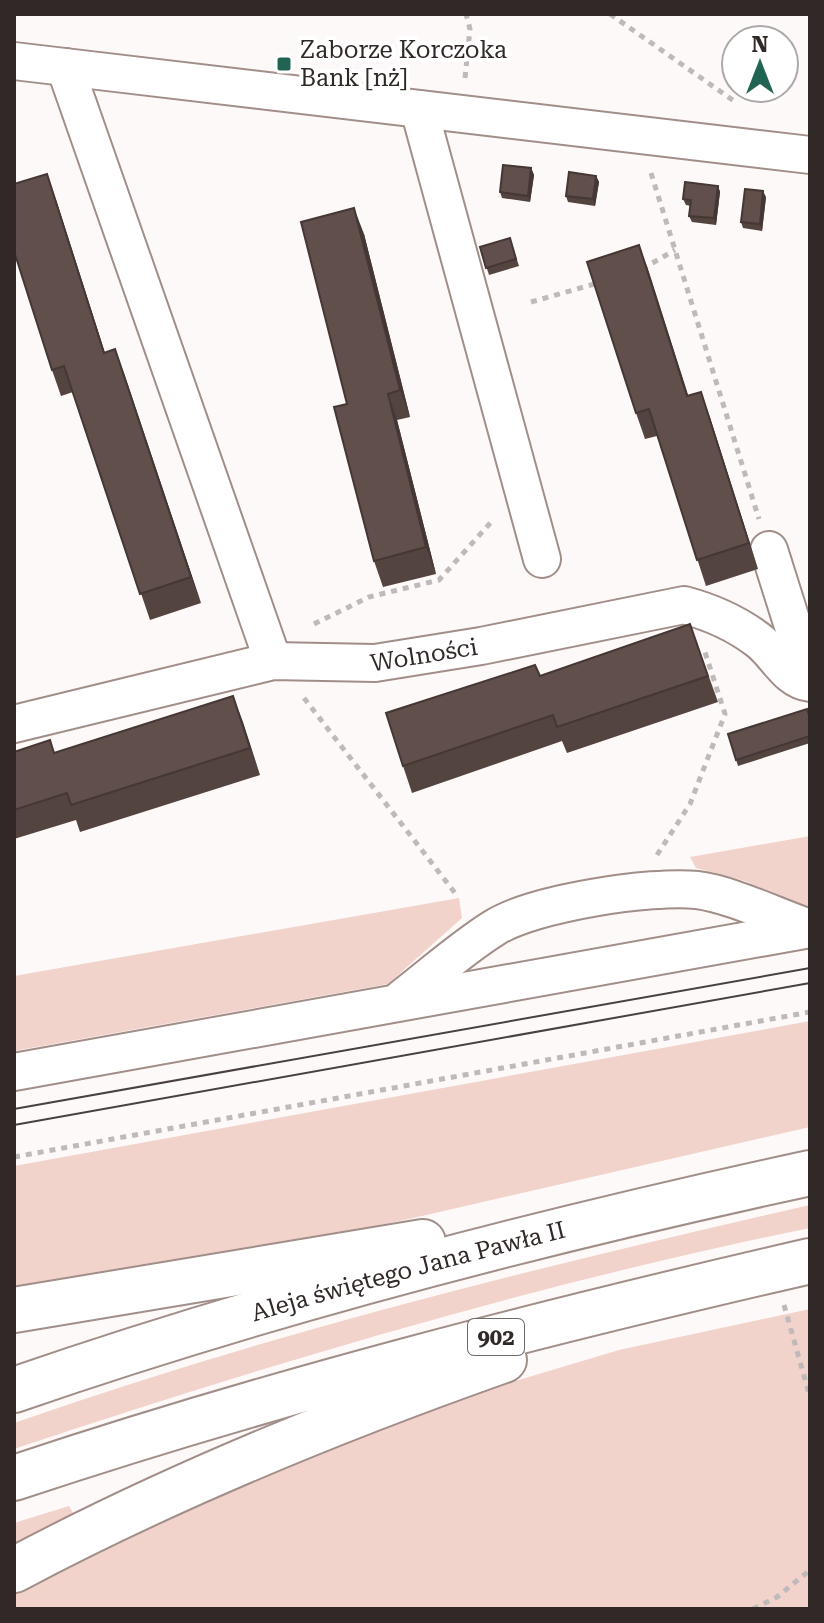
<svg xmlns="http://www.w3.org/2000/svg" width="824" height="1623" viewBox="0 0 824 1623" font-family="'Roboto Serif',serif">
<rect width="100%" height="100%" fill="#fdf9f8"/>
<g fill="#f2d3cc">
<polygon points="810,836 810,908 807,908 745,881 696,868 690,857"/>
<polygon points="459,898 462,918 388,984 14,1051 14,976"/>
<polygon points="810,1021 810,1127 409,1219 14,1300 14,1166"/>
<path d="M810,1205V1228C540,1283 275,1362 14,1449V1423C274,1332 542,1266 810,1205Z"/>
<polygon points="810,1309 810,1609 14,1609 14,1587 209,1489 399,1416 619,1350"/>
<polygon points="69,1506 73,1513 53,1526 14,1544 14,1523"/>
</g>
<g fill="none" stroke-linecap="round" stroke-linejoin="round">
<defs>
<g id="minor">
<polyline points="14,61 810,155"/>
<polyline points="65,67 273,661"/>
<polyline points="419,109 542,559"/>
<polyline points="769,550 810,680"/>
<path id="s1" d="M14,724L273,661L375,663L481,646L684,605C710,612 737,624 758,640C777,654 786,680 810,683"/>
<path d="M402,998C432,975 462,948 494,928C533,903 652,885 697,890C730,894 775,916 807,927"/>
<polyline points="14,1072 810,929"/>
</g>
<g id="major">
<polyline points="14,1310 423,1242"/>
<path id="s2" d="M14,1390C274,1300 542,1231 810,1173"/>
<path d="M14,1478C275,1391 541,1323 810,1261"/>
<path d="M14,1570C170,1487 337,1419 504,1360"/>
</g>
</defs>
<use href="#minor" stroke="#a18e89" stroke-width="40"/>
<use href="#major" stroke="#a18e89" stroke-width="48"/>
<g stroke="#bfbab9" stroke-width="5" stroke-dasharray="6 6" stroke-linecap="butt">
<polyline points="610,14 734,101"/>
<polyline points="465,78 470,29 466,14"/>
<polyline points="651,173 759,519"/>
<polyline points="642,269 675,250"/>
<polyline points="531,302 598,283"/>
<polyline points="314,624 369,597 439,580 493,520"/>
<polyline points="304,698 455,893"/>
<polyline points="657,855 690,804 725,714 704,649"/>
<polyline points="14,1157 810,1012"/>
<polyline points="784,1305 810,1397"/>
<polyline points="753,1609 777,1597 810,1570"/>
</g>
<use href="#minor" stroke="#fff" stroke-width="36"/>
<use href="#major" stroke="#fff" stroke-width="44"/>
<g stroke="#49413f" stroke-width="2">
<polyline points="14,1109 810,968"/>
<polyline points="14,1125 810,983"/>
</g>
</g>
<g fill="#534440">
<polygon points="531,168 534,175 530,202 502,198 500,192"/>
<polygon points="596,176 599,182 595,206 568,202 566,196"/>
<polygon points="718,186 720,192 716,225 692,222 689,216 691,206 686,205 683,199"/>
<polygon points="766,197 762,231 743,228 741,222"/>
<polygon points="56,200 105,353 115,349 201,603 150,620 73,392 61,396 52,370"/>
<polygon points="364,234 410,417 397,420 436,574 383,587 374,561 347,404"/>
<polygon points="510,238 519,266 489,275 480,247"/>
<polygon points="639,245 688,396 710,418 758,569 706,586 657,436 645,439 636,413"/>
<polygon points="690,624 718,702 567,753 562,741 412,793 403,766 540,676"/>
<polygon points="233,696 260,775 80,832 76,820 14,839 14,752 54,753"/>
<polygon points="810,717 810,743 738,766 728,734"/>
</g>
<g fill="#443734">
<polygon points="531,168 534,175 530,202 528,196"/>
<polygon points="47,174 56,200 113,379 104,353"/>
<polygon points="596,176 599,182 595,206 593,199"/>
<polygon points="718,186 720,192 716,225 714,218"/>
<polygon points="763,191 766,197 762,231 760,224"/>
<polygon points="354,208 364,234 410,417 400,390"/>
<polygon points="639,245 649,272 697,423 687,396"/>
<polygon points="115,349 125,376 201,603 191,577"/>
<polygon points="701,392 710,418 758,569 749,543"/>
<polygon points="388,394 397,420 436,574 426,547"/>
<polygon points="233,696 243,722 260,775 250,748"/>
</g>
<g fill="#614f4b" stroke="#443734" stroke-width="2">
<polygon points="503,165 531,168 528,196 500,192"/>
<polygon points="569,172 596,176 593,199 566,196"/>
<polygon points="47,174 104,353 115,349 191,577 140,594 64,366 52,370 14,251 14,184"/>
<polygon points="685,182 718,186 714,218 689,216 691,200 683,199"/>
<polygon points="745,189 763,191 760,224 741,222"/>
<polygon points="354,208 400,390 388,394 426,547 374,561 334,407 347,404 301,222"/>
<polygon points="510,238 516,259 486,268 480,247"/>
<polygon points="639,245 687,396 701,392 749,543 697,560 649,409 636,413 587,262"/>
<polygon points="690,624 708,676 557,727 553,715 403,766 386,713 535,665 540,676"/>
<polygon points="233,696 250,748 71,805 67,793 14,810 14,752 50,740 54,753"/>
<polygon points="807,709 810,718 810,736 736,760 728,734"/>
</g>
<rect fill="#226454" stroke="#fff" stroke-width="3" x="276" y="56" width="16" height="16" rx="4"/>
<g text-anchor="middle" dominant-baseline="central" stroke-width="8" stroke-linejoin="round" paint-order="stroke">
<rect fill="#fff" stroke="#6f6968" stroke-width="2" x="468" y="1319" width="56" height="36" rx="6"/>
<g font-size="22" font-weight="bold" fill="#312927">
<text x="496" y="1337">902</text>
</g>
<g font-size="24" fill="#312927" stroke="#fff" text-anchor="start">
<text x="300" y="50">Zaborze Korczoka<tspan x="300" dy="28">Bank [nż]</tspan></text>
</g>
<g font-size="24" fill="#312927" stroke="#fff">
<text stroke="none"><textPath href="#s1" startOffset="418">Wolności</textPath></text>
<text stroke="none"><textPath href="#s2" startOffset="412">Aleja świętego Jana Pawła II</textPath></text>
</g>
</g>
<rect width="824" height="1623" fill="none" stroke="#312927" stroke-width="32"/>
<g transform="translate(760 64)"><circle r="38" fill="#ffffff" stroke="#ada9a9" stroke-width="2"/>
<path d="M0-6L14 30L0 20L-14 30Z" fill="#226454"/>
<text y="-12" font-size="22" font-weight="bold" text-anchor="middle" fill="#312927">N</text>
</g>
</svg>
